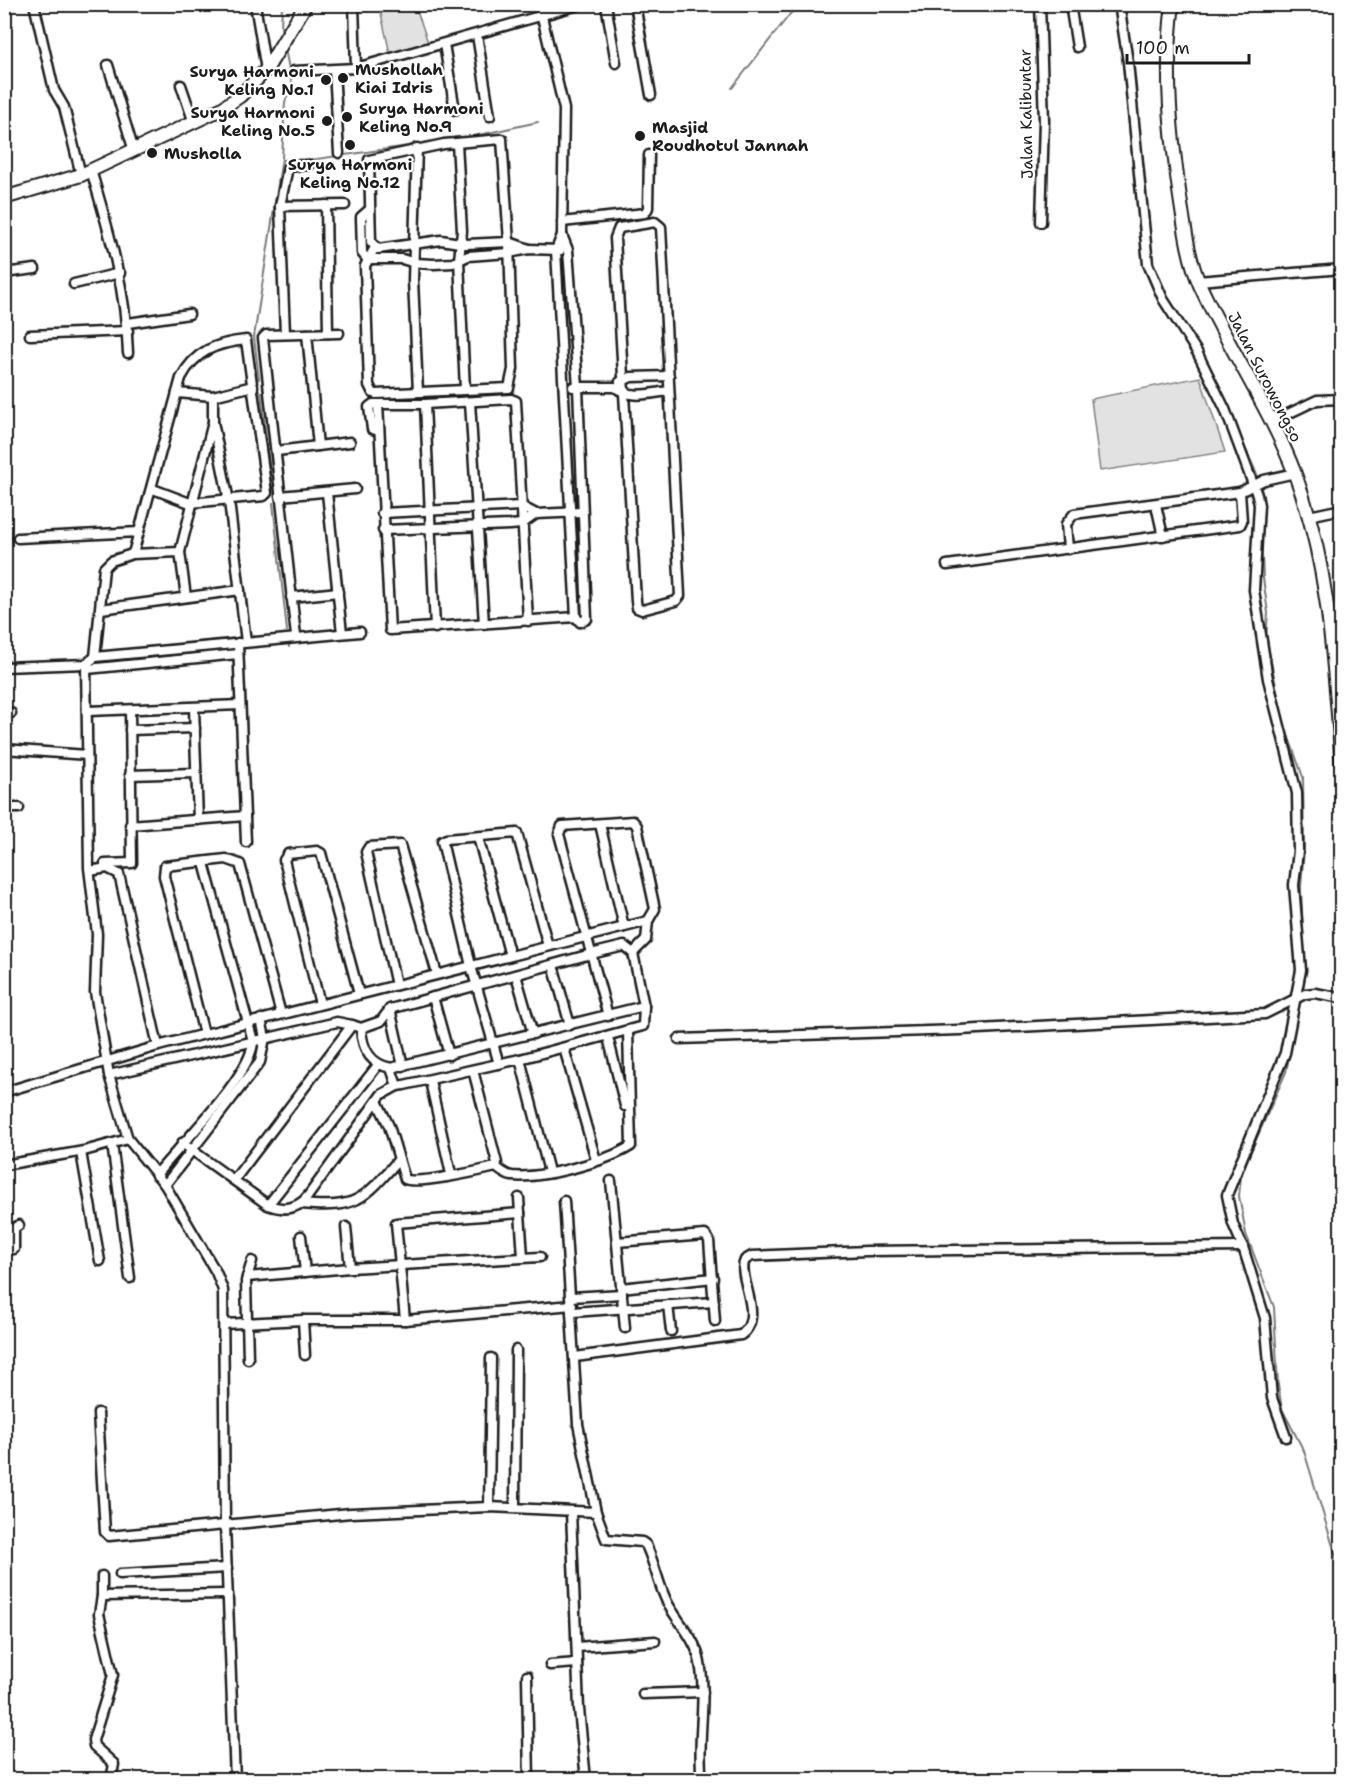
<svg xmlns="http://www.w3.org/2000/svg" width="1346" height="1784" viewBox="0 0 1346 1784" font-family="'Shantell Sans',sans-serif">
<rect width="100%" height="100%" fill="#fff"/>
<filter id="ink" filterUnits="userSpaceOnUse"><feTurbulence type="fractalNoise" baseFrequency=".0167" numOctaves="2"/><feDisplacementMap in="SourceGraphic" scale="12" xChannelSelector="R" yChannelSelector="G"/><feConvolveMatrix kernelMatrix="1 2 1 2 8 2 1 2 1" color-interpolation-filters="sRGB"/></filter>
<g filter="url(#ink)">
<g fill="#e2e2e2" stroke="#7f7f7f" stroke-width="1.5">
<polygon points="379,5 415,5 430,48 391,58"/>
<polygon points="1200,377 1225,452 1100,471 1091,399"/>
</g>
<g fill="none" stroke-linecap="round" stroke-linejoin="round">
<g stroke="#7a7a7a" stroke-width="2">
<polyline points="281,29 282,4"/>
<polyline points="732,88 798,4"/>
<polyline points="465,138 538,122"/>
<polyline points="282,160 317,159 436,142"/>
<polyline points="1189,331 1221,393"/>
<polyline points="259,379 254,337 282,158 285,102 292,84 285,49"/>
<polyline points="261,392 272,490"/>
<path d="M1237,431C1255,470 1268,487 1262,530"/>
<polyline points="273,503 287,631"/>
<polyline points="1261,536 1263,578 1268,613 1266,638 1284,724 1303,777 1304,849 1301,887 1304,959"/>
<polyline points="289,644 289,647"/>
<polyline points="1300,1001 1286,1072 1247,1160 1241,1177 1239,1196 1246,1234 1274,1307 1278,1385 1282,1409 1304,1451 1342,1576"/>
</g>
<defs>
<g id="street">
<polyline points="34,4 54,90 64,107 81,175"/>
<polyline points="255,4 266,70"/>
<polyline points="354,4 356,68"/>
<polyline points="539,4 564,109 562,235 556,250 576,617"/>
<polyline points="606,4 616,63"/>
<polyline points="635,4 651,95"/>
<polyline points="1040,4 1044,121 1041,222"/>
<polyline points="1070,4 1077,47"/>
<polyline points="1119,4 1128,62 1148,264 1163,299 1197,352 1225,409 1257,495 1259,505 1254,590 1268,679 1297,793 1298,851 1294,885 1301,970 1285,1053 1227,1195 1233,1224 1243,1247 1265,1318 1272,1398 1286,1437"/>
<polyline points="477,35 490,116"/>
<polyline points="444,44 455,110"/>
<polyline points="108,65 133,148"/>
<polyline points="334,70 339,153"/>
<polyline points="294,71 356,68 582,4"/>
<polyline points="181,85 194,123"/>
<polyline points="457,143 462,231 459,260 465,390"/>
<polyline points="417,148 413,280 418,392"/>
<path d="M91,170C109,231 126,289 128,353"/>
<polyline points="326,205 328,333"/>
<polyline points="280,206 345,205"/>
<polyline points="369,210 361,217 362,253 367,259 402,259 415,263 434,264 453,263 468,256 509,253 529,249 560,250"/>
<polyline points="562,222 645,213 648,208 649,155"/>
<polygon points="655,222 661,227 680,596 676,601 642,610 637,608 636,601 615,238 619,228"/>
<polyline points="375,247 365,266 369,385 373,393 376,394 509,388 513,369 509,242 502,139 444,144 369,160 371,242 378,249 441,240 466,244 509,242 529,249"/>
<polyline points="4,273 35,269"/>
<polyline points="1198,281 1342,269"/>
<polyline points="74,284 120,273"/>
<polyline points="128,323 189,314"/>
<polyline points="285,334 280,206 288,167 309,165"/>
<polyline points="307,334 318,446"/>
<polyline points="30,335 128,331"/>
<polyline points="620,382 631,377 669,376"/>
<path d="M573,387H615C631,400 650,393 669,391"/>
<polyline points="177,393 213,396 253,386"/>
<polyline points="213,396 213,422"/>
<polyline points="470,402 484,624"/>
<polyline points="378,404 390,630 576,617 580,622 587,619 578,387 568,250 562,235"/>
<polyline points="425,404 435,628"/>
<polyline points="1271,422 1317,400 1342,399"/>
<polyline points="379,431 372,429 369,407 373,404 425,404 511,399 516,401 528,621"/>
<polyline points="277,451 350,442"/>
<polyline points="327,493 342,633"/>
<polyline points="280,496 355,489"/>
<polyline points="1156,505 1163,536"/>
<polyline points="382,513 521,506 536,514"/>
<polyline points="1309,516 1342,509"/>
<polyline points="383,530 510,525 522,524 536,514 582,512"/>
<polyline points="18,538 139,532"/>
<polyline points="1068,549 1066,524 1074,514 1240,492 1264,480 1295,473"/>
<polyline points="132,554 180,552"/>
<polyline points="947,565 1240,525 1242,521 1240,492"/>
<polyline points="186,597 180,552 213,422 229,501 246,642"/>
<polyline points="291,597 338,592"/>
<polyline points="101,609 240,590"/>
<polyline points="296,636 263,338 266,335 339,333"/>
<polyline points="238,643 246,842"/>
<path d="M95,657L104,568L111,561L132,554L134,550L181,378C195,351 216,343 246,340L267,493L264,496L190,503L153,489"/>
<polyline points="86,664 89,868 97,934 95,992 109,1075 128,1139 165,1185 216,1272 223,1290 225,1525 235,1780"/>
<polyline points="4,667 86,664 95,657 360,632"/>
<polyline points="87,669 238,654"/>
<polyline points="194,708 198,820"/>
<polyline points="88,711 240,705"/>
<polyline points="4,713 11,713"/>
<polyline points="130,730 195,728"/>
<polyline points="4,749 87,755"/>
<polyline points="130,775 196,773"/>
<polyline points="4,808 19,808"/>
<polyline points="600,824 624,927"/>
<polyline points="130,825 245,816"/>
<polyline points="478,837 510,956"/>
<polyline points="105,864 132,863 130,710"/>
<polyline points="90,871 107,868 119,874 158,1046"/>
<polyline points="553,965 570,1025"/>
<polyline points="516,975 533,1034"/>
<polyline points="396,985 366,852 369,847 400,845 437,974"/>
<polyline points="433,997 449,1055"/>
<polyline points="320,1004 284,860 288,854 317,851 321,853 359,994"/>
<polyline points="390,1009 403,1066"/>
<polyline points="608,1016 559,834 562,826 633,821 637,826 655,909 648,921 646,940 633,953"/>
<path d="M361,1028C362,1049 370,1064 391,1068L644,1006"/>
<polyline points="204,1034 164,876 165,866 226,859 240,864 281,1014"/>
<polyline points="608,1037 625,1106"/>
<polyline points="679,1039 960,1030 1265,1014 1305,994 1315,993 1342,998"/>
<polyline points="564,1048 596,1160"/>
<polyline points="520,1059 549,1172"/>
<polyline points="499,1064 471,966 442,841 446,839 517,833 548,946"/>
<polyline points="109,1075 337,1022 352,1025"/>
<polyline points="430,1081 451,1174"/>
<polyline points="4,1092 158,1046 648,921"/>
<path d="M377,1101L389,1126L405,1179C416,1185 479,1171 496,1167L497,1163L473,1070"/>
<path d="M182,1143L268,1205C284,1211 298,1209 308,1196L381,1095L397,1086"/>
<polyline points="112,1144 130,1278"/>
<polyline points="81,1152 100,1261"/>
<polyline points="4,1165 84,1151 128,1139"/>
<path d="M496,1167C501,1171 505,1175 512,1176C541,1179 606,1162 631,1146L628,1031"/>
<path d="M156,1175C179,1146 253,1074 253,1041L204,863"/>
<polyline points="234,1180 352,1025 361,1028 381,1021 390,1009 591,954 624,946 633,953 644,1006 643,1026 520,1059 404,1085 397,1086 391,1068"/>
<polyline points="611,1181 625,1328"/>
<polyline points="165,1185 260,1062 265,1038 261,1019"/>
<polyline points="519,1198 523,1257"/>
<path d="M301,1204C357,1209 364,1200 399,1159"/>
<polyline points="268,1205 378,1065"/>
<polyline points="346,1227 350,1268"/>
<polyline points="301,1236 305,1272"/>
<polyline points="617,1242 705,1235 709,1240 715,1321"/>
<polyline points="4,1250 14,1249 14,1228 19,1225"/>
<polyline points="247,1277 350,1268 540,1257"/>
<polyline points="621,1288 713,1278"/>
<polyline points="571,1297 622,1294"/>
<polyline points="668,1305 671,1331"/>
<polyline points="573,1312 714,1302"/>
<polyline points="303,1320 305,1355"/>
<polyline points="405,1320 396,1223 520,1213"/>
<polyline points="224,1324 303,1320 405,1320 572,1305"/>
<path d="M575,1357L741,1335C766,1317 736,1276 745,1260L752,1256L867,1251L1243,1247"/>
<polyline points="248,1359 246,1281 252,1261"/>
<polyline points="98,1413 105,1532 109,1536 351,1513 489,1507 596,1512 578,1424 564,1201"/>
<polyline points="489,1507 491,1358"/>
<polyline points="515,1508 516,1350"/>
<polyline points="571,1512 579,1709 586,1780"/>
<path d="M596,1512L606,1539L642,1542L646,1545C655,1564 658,1584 667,1602C676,1620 692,1634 698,1654C709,1695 696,1738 702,1780"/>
<polyline points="120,1574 227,1568"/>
<polyline points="102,1576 102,1596 228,1594"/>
<polyline points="102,1596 99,1614 113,1675 93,1740 94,1746 114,1764 111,1780"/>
<polyline points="577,1647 655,1641"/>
<polyline points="550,1665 577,1663"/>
<polyline points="527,1676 529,1780"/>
<polyline points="643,1694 703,1692"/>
</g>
<g id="secondary">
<path d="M1173,4C1164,71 1171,138 1181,204C1185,230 1189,259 1199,283C1228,348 1270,408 1295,474C1330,566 1334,668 1342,765"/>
<polyline points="4,198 81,175 221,109 240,96 266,70 306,4"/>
</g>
</defs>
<use href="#street" stroke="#1c1c1c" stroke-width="13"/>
<use href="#secondary" stroke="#1c1c1c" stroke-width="16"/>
<use href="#street" stroke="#fff" stroke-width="8"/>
<use href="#secondary" stroke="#fff" stroke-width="12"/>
</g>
</g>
<g fill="#1c1c1c" stroke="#fff" stroke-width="2">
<circle cx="343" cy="78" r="6"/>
<circle cx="326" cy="80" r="6"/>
<circle cx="347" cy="117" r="6"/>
<circle cx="327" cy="121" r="6"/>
<circle cx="640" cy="136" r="6"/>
<circle cx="350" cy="145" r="6"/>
<circle cx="152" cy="153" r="6"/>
</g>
<g text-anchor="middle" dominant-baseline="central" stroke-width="4.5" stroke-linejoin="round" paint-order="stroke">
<g font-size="16" font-weight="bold" fill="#1c1c1c" stroke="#fff" text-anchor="start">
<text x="355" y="69">Mushollah<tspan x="355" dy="18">Kiai Idris</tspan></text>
<text x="314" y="71" text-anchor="end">Surya Harmoni<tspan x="314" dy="18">Keling No.1</tspan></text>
<text x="359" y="108">Surya Harmoni<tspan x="359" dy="18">Keling No.9</tspan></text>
<text x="315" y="112" text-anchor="end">Surya Harmoni<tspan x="315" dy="18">Keling No.5</tspan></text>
<text x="652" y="127">Masjid<tspan x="652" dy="18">Roudhotul Jannah</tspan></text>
<text x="164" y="153">Musholla</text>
<text x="350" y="164" text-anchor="middle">Surya Harmoni<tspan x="350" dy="18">Keling No.12</tspan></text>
</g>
<g font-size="16" fill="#1c1c1c" stroke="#fff">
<text transform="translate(1026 114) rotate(-91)">Jalan Kalibuntar</text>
<text transform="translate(1265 377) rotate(63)">Jalan Surowongso</text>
</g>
</g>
<rect width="1346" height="1784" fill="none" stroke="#fff" stroke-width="24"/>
<rect x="12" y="12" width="1322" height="1760" fill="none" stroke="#1c1c1c" stroke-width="2" filter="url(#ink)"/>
<path d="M1127 54v9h122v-9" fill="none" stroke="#1c1c1c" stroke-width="3"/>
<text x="1136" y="54" font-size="18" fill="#1c1c1c" stroke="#ffffff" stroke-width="4.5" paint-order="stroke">100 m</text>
</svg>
